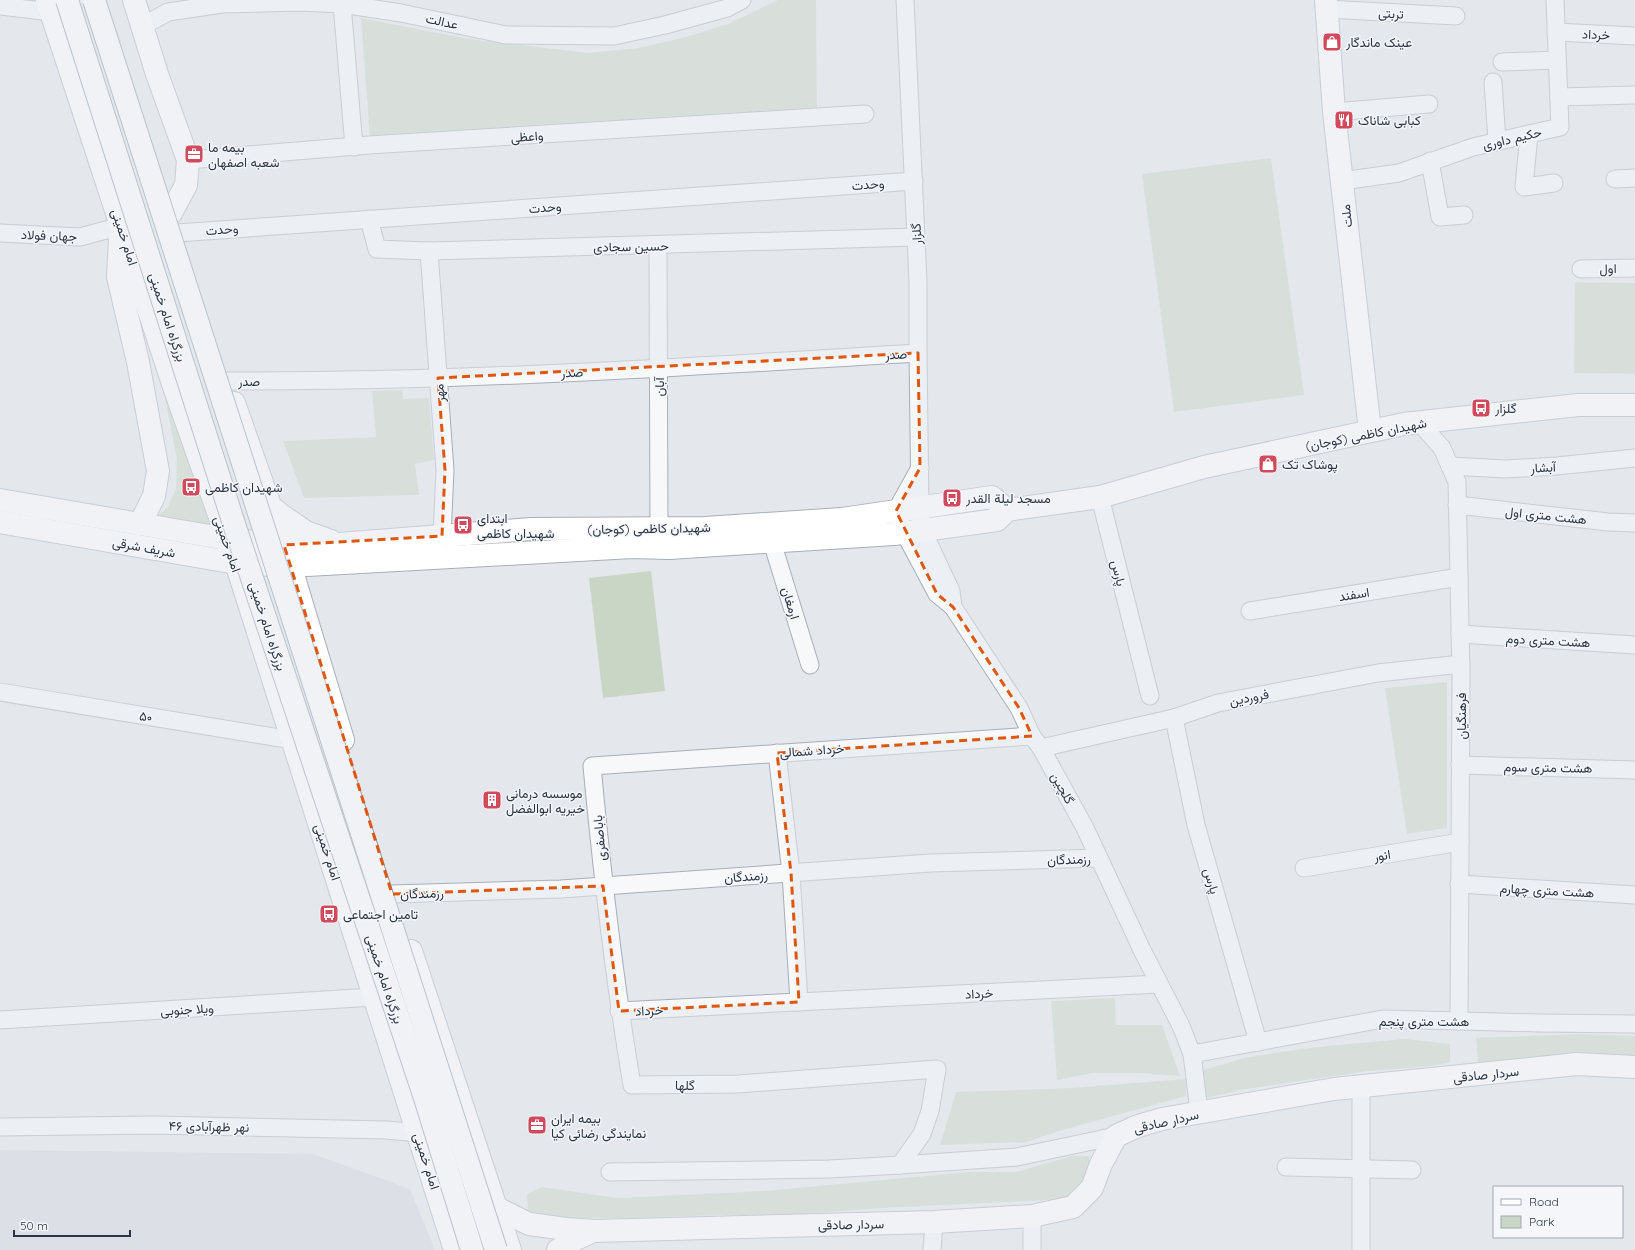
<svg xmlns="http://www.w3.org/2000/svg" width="1635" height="1250" viewBox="0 0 1635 1250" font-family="Quicksand,Vazirmatn,sans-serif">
<rect width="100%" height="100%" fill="#e4e7ec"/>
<polygon fill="#d2d6de" points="0,1150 313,1154 410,1189 435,1250 0,1250"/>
<g fill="#c9d6c5">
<polygon points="778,0 816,0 817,108 370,138 361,18 469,39 588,53 639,48 686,37 728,24"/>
<polygon points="1271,158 1304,395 1174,412 1142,174"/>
<polygon points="1575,282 1635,283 1635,374 1574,373"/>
<polygon points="158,362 213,529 154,519 168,507 176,489 177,459"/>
<polygon points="402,390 403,399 429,398 434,460 415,464 419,495 304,498 283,441 376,437 372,391"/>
<polygon points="651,571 665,691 603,698 589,578"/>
<polygon points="1447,682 1447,828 1407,834 1385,688"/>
<polygon points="1115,998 1116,1025 1162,1025 1180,1076 1138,1073 1092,1073 1057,1080 1051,1001"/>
<polygon points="1580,1034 1635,1036 1635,1056 1535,1059 1478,1062 1476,1038"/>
<polygon points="1405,1039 1450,1044 1450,1063 1410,1068 1368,1071 1300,1081 1240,1090 1206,1098 1201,1071 1244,1058 1281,1052 1326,1046"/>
<polygon points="1186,1079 1186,1096 1059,1131 1027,1142 940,1145 956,1092 1071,1088"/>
<path d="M1072,1156H1089C1091,1183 1085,1185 1065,1199L883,1208L790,1215H723L632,1218H563L528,1215L527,1194L542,1187L617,1198L764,1191L969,1172H1016Z"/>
</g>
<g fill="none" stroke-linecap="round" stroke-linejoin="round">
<defs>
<g id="street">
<polyline points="905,0 918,282 918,353 920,508 922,529 951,591 953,607 1019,708 1032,736 1041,748 1085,828 1142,950 1181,1026 1192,1054 1198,1103 1196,1114"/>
<polyline points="342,4 354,147"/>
<polyline points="0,6 51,12"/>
<polyline points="1327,9 1456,16"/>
<polyline points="141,27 168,12 222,4 300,2 342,4 401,13 506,35 614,36 665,25 727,8 742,0"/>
<polyline points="1556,32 1635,36"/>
<polyline points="1502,62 1557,60"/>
<polyline points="1493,82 1497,141"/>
<polyline points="1559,97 1635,95"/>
<polyline points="1334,112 1429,104"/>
<polyline points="1529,134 1524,187 1554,183"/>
<polyline points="188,160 369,145 865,114"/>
<polyline points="1430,161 1440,217 1464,215"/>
<polyline points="1615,179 1635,178"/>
<polyline points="1342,181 1399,173 1473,147 1560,127 1555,0"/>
<polyline points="369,219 377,249 429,251 916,237"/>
<polyline points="0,233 80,237 121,226"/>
<polyline points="177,233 914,181"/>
<polyline points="658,245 659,528"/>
<polyline points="429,251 445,470 442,536"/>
<polyline points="1581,269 1635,268"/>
<path d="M227,381C457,382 688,367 918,353"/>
<polyline points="1419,422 1442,448 1457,482 1461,674 1459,1021"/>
<polyline points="1450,466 1506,469 1557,466 1635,458"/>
<polyline points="920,468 896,511 904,532 937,594 953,607"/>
<polyline points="1100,497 1150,696"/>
<polyline points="1457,505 1608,522 1635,523"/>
<polyline points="772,542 810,665"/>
<polyline points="1250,611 1459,577"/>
<polyline points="1460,634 1635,645"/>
<polyline points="0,692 292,740"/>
<polyline points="1174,718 1196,825 1258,1042"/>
<polyline points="1041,748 1174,718 1218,703 1378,673 1461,664"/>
<polyline points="777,753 791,873 799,1002"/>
<polyline points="1460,765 1635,770"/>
<polyline points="1304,868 1460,842"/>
<polyline points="1459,884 1635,895"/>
<polyline points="392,894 561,889 931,863 1099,858"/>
<polyline points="619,1011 1159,984"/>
<polyline points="0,1020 374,997"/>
<polyline points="1192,1054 1383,1019 1539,1023 1635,1024"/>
<polyline points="0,1127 155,1125 387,1130 418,1133"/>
<path d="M900,1165L922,1134L930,1111L937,1069L738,1084L632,1085C614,979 602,873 592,766L1032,736"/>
<polyline points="1286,1167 1412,1170"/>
<polyline points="610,1172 829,1169 900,1165 1017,1157 1116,1136"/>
<polyline points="932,1250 934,1222"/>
<polyline points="1032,1250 1032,1216"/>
<polyline points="1361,1250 1361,1086"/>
</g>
<g id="secondary">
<polyline points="47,0 173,384 236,563 455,1250"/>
<polyline points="134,0 157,74 188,160 186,185 171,213"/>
<polyline points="1326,0 1334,112 1370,431"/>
<polyline points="120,238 118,277 138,362 158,471 154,496 140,524"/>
<polyline points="234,403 284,545 343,740"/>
<polyline points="0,500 227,539 284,545 339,544 531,529 705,528 842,519 992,497 1007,510"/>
<polyline points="270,506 281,515 306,532 331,541"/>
<polyline points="0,522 236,563 289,566 632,547 669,548 894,534 997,520 1007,510 1100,497 1204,467 1404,424 1578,405 1635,405"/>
<polyline points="411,951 510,1250"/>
<polyline points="497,1208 529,1224 566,1229 594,1231 934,1222 1032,1216 1073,1207 1092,1188 1101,1164 1116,1136 1138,1126 1162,1119 1334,1089 1577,1064 1635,1067"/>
<polyline points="558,1250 574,1240 593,1231"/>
</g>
</defs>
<use href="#street" stroke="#a9aeb7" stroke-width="19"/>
<use href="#secondary" stroke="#a9aeb7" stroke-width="24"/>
<use href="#street" stroke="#f7f8fa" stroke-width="17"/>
<use href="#secondary" stroke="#fff" stroke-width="22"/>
<defs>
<g id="highway-bridge">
<polyline points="67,0 233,521 425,1098 472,1250"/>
<polyline points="94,0 496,1250"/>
</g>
</defs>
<use href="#highway-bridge" stroke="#8b94a3" stroke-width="24" stroke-linecap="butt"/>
<use href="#highway-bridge" stroke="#fff" stroke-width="22"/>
</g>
<path d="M0 0H1635V1250H0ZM918,353L920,468L896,511L937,594L953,607L1019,708L1032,736L777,753L791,873L799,1002L619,1011L603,886L392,894L284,545L442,536L445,470L438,378Z" fill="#e4e7ec" fill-opacity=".55" fill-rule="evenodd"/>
<path fill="none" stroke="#df570f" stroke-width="3" stroke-dasharray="8 5" stroke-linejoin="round" d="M918,353L920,468L896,511L937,594L953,607L1019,708L1032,736L777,753L791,873L799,1002L619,1011L603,886L392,894L284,545L442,536L445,470L438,378Z"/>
<defs>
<symbol id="shop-square" viewBox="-11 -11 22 22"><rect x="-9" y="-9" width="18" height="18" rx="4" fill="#d1495b" stroke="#f4f6f9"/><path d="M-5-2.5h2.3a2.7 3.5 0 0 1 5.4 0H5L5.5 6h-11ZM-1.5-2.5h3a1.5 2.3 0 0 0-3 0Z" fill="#fff"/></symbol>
<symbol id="restaurant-square" viewBox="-11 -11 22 22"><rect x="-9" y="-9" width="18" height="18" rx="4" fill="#d1495b" stroke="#f4f6f9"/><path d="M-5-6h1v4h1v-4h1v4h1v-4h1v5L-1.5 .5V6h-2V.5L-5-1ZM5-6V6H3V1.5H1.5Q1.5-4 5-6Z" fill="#fff"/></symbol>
<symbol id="office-square" viewBox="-11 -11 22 22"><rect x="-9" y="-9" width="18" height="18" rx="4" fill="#d1495b" stroke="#f4f6f9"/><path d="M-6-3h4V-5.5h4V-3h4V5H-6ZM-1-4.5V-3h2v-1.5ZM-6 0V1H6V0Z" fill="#fff"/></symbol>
<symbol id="bus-square" viewBox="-11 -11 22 22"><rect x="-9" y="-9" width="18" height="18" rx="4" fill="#d1495b" stroke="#f4f6f9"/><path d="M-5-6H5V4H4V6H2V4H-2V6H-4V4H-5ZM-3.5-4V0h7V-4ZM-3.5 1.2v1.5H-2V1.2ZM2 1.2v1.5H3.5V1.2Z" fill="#fff"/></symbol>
<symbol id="building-square" viewBox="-11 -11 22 22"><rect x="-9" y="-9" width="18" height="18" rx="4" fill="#d1495b" stroke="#f4f6f9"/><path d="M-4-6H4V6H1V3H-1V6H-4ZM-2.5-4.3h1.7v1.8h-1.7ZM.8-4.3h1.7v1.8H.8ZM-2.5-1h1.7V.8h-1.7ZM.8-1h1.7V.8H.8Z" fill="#fff"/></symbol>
</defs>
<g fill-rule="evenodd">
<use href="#shop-square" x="1321" y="31" width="22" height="22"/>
<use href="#restaurant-square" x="1333" y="109" width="22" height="22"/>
<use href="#office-square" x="183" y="143" width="22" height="22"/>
<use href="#bus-square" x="1470" y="397" width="22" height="22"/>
<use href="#shop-square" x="1257" y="453" width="22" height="22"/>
<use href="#bus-square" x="180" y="476" width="22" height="22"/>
<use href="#bus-square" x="941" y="487" width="22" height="22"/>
<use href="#bus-square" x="452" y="514" width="22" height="22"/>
<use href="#building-square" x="481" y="789" width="22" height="22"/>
<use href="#bus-square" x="318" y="903" width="22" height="22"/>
<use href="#office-square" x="526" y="1114" width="22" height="22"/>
</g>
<g text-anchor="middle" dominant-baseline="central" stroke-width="3" stroke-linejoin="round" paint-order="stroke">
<g font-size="13" fill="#2b3445" stroke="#f4f6f9">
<text transform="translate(1391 13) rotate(3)">تربتی</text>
<text transform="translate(442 21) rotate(12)">عدالت</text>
<text transform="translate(1596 34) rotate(2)">خرداد</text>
<text transform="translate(527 136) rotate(-4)">واعظی</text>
<text transform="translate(1512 138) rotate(-13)">حکیم داوری</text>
<text transform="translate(868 184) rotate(-4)">وحدت</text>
<text transform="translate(545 207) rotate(-4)">وحدت</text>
<text transform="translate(1346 216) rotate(-96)">ملت</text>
<text transform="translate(222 229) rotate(-4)">وحدت</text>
<text transform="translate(916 234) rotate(-93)">گلزار</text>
<text transform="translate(49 235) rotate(2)">جهان فولاد</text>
<text transform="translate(125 237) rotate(72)">امام خمینی</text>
<text transform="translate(631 246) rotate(-1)">حسین سجادی</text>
<text transform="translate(1608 268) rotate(-1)">اول</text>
<text transform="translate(168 317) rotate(72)">بزرگراه امام خمینی</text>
<text transform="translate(896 354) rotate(-3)">صدر</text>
<text transform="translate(572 372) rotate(-2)">صدر</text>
<text x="249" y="381">صدر</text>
<text transform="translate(659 387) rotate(-89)">آبان</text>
<text transform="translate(439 393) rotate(-94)">مهر</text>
<text transform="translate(1366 434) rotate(-11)">شهیدان کاظمی (کوجان)</text>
<text transform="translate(1543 467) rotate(-3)">آبشار</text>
<text transform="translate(1546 515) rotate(6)">هشت متری اول</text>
<text transform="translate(649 528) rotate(-1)">شهیدان کاظمی (کوجان)</text>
<text transform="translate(228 544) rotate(71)">امام خمینی</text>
<text transform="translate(144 547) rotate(10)">شریف شرقی</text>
<text transform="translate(1119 573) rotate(76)">پارس</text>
<text transform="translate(1354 594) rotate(-9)">اسفند</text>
<text transform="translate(791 603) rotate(73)">ارمغان</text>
<text transform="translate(268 626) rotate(72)">بزرگراه امام خمینی</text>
<text transform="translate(1548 640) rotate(3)">هشت متری دوم</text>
<text transform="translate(1249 697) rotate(-11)">فروردین</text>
<text transform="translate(146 716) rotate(9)">۵۰</text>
<text transform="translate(1461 716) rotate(-90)">فرهنگیان</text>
<text transform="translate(812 750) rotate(-4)">خرداد شمالی</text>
<text transform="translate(1548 767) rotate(1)">هشت متری سوم</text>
<text transform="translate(1063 788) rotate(61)">گلچین</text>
<text transform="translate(599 838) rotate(-95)">باباصفری</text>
<text transform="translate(328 852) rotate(72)">امام خمینی</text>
<text transform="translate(1382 855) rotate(-9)">انور</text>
<text transform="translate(1069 859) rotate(-2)">رزمندگان</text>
<text transform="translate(746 876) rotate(-4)">رزمندگان</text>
<text transform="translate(1212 881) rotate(74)">پارس</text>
<text transform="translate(1547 890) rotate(3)">هشت متری چهارم</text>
<text transform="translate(422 893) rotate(-2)">رزمندگان</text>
<text transform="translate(385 979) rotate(72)">بزرگراه امام خمینی</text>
<text transform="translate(979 993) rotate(-3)">خرداد</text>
<text transform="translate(187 1009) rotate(-3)">ویلا جنوبی</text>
<text transform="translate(649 1010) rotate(-3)">خرداد</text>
<text x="1424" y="1021">هشت متری پنجم</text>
<text transform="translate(1486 1074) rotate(-6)">سردار صادقی</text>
<text x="685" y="1085">گلها</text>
<text transform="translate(1166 1121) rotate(-13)">سردار صادقی</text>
<text transform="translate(209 1126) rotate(1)">نهر ظهرآبادی ۴۶</text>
<text transform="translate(427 1161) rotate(72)">امام خمینی</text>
<text transform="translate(851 1224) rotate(-1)">سردار صادقی</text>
</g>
<g font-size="13" fill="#2b3445" stroke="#f4f6f9" text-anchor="start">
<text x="1346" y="42">عینک ماندگار</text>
<text x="1358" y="120">کبابی شاناک</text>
<text x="208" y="147">بیمه ما<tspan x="208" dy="15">شعبه اصفهان</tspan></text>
<text x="1495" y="408">گلزار</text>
<text x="1282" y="464">پوشاک تک</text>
<text x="205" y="487">شهیدان کاظمی</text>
<text x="966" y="498">مسجد لیلة القدر</text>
<text x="477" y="518">ابتدای<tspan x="477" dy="15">شهیدان کاظمی</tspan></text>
<text x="506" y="793">موسسه درمانی<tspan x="506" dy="15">خیریه ابوالفضل</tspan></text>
<text x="343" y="914">تامین اجتماعی</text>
<text x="551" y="1118">بیمه ایران<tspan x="551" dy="15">نمایندگی رضائی کيا</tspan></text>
</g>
</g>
<rect x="1493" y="1186" width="130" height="52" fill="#f4f6f9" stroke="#a4a8b1"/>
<rect x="1501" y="1199" width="20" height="6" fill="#ffffff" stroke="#a4a8b1"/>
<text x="1529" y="1206" font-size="12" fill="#2b3445">Road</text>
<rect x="1501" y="1216" width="20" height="12" fill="#c9d6c5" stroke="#a4a8b1"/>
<text x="1529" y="1226" font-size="12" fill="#2b3445">Park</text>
<path d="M14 1230v6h116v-6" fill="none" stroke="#2b3445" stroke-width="2"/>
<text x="20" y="1230" font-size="12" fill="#2b3445" stroke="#f4f6f9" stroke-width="3" paint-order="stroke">50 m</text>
</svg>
